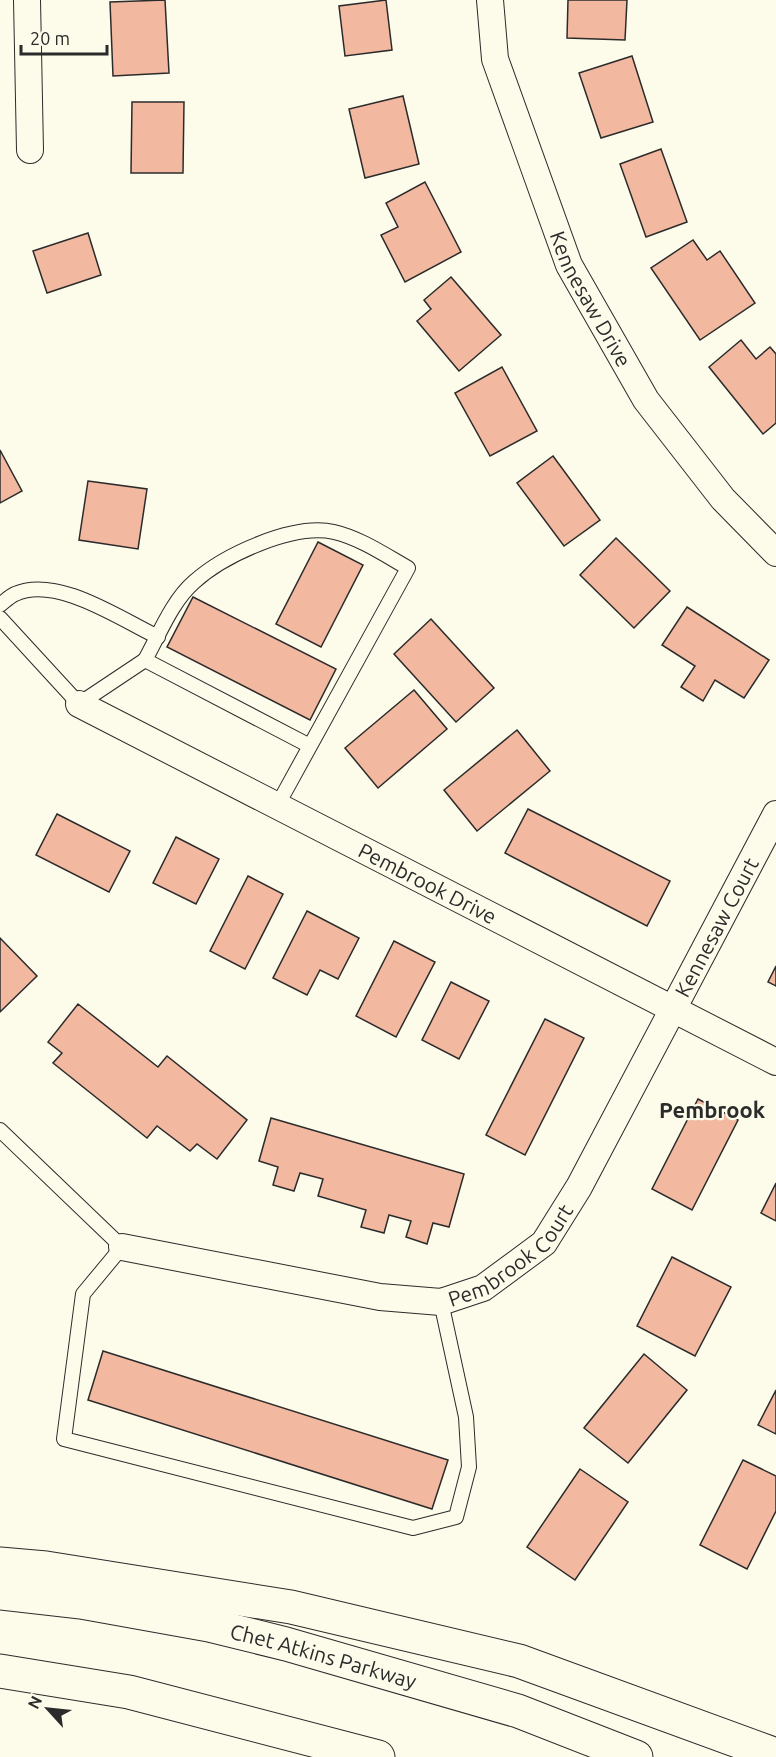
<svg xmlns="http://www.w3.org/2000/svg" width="776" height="1757" viewBox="0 0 776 1757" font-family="Ubuntu,sans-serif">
<rect width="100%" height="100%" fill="#fdfbea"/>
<g fill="#f2b8a0" stroke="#2b2b2b" stroke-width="1.5">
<polygon points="165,0 169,73 113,76 110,2"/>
<polygon points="386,0 392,50 345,56 339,6"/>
<polygon points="568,0 627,0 625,40 567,38"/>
<polygon points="632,56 653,122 601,138 579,73"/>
<polygon points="403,96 419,164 365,178 349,109"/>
<polygon points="132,102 184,102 183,173 131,173"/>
<polygon points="661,149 687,222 646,237 620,164"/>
<polygon points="425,182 461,252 405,282 381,235 398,227 386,203"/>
<polygon points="88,233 101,275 47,293 33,251"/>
<polygon points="693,240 707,260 720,251 755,303 700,340 651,268"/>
<polygon points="451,277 501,335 459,371 417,321 431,309 424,300"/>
<polygon points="741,340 756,359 770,347 776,354 776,423 763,434 709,367"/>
<polygon points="502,367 537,431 490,456 455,393"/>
<polygon points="0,450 22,491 0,503"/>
<polygon points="553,456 600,520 564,546 517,483"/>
<polygon points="88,481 147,489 138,549 79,540"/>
<polygon points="616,538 670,591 634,628 580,575"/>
<polygon points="318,542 363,565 321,647 276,624"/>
<polygon points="193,597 336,669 310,720 167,647"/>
<polygon points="687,607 769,660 744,698 715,680 703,701 681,687 695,666 662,645"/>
<polygon points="431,619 494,688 456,722 394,654"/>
<polygon points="414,690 447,729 378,788 345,748"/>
<polygon points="517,730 550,771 477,831 444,790"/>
<polygon points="528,809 670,881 647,926 505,853"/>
<polygon points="57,814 130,851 109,892 36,855"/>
<polygon points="176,837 219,859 196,904 153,883"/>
<polygon points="248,876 283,894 245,969 210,951"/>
<polygon points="307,911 359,938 338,979 320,970 307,995 273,978"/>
<polygon points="0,938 37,976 0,1012"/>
<polygon points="394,941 435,962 396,1037 356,1016"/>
<polygon points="776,966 776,986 768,982"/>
<polygon points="451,982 489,1001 459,1059 422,1040"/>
<polygon points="78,1004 158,1067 167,1056 247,1120 217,1159 197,1144 190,1151 157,1126 147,1138 53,1063 62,1053 48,1042"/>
<polygon points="545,1019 584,1038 525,1155 486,1135"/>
<polygon points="698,1099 738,1120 692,1210 652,1189"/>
<polygon points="271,1118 464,1174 449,1227 433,1223 427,1244 406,1237 411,1221 389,1215 384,1233 361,1227 366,1210 318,1196 323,1179 300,1173 294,1191 273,1185 278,1167 259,1161"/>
<polygon points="776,1183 776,1221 761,1213"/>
<polygon points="672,1257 731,1287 695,1356 637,1326"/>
<polygon points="103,1351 448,1460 432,1509 88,1400"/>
<polygon points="644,1354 687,1390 628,1463 584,1428"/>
<polygon points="776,1390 776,1434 758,1425"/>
<polygon points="743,1460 776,1476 776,1511 747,1569 700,1545"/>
<polygon points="580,1469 628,1502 575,1580 527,1547"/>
</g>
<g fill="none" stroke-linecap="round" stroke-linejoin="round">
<defs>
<g id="service">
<path d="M0,605C4,602 10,596 15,594C57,575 120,619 158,637"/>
<polyline points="0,618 79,704 145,660"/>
<path d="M277,806L408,568C385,555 360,538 334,532C293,523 224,555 194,582C172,601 159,635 145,660L310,746"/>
<polyline points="0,1130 122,1247 83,1294 64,1439 413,1528 456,1517 469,1467 466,1417 441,1302"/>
</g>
<g id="minor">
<polyline points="27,0 30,150"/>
<path id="s1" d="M490,0L495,59L569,265L646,400L723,499L776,553"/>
<path id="s2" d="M79,704L776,1062"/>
<path id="s3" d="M122,1247L380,1297L441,1302L483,1288L544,1243L579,1187L776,814"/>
</g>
<g id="motorway">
<polyline points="0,1564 46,1568 291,1607 519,1661 776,1755"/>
<path id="s4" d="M0,1593L81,1602L209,1625L286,1644L518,1711L636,1757"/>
<polyline points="0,1671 129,1692 378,1757"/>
</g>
</defs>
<use href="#service" stroke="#2b2b2b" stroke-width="16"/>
<use href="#minor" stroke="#2b2b2b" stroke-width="28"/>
<use href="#motorway" stroke="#2b2b2b" stroke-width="35"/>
<use href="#service" stroke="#fdfbea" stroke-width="14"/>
<use href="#minor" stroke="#fdfbea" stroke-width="26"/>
<use href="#motorway" stroke="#fdfbea" stroke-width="33"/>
</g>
<g text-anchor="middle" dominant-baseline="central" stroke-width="4.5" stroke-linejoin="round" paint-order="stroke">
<g font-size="21" fill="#2b2b2b" stroke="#fdfbea">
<text stroke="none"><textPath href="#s1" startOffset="318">Kennesaw Drive</textPath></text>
<text stroke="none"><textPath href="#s2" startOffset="392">Pembrook Drive</textPath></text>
<text stroke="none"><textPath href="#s3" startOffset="804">Kennesaw Court</textPath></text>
<text stroke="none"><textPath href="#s3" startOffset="410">Pembrook Court</textPath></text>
<text stroke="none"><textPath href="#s4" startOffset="330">Chet Atkins Parkway</textPath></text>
</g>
<g font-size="22" font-weight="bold" fill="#2b2b2b" stroke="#fdfbea">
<text x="712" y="1109">Pembrook</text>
</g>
</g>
<g transform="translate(48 1709) rotate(297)" stroke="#fdfbea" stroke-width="4.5" paint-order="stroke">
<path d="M0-4.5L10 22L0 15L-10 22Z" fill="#2b2b2b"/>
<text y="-9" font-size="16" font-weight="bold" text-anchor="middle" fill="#2b2b2b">N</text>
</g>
<path d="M21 45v9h86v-9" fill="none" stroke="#2b2b2b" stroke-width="3"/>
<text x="30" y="45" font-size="18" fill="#2b2b2b" stroke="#fdfbea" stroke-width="4.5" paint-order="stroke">20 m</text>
</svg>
